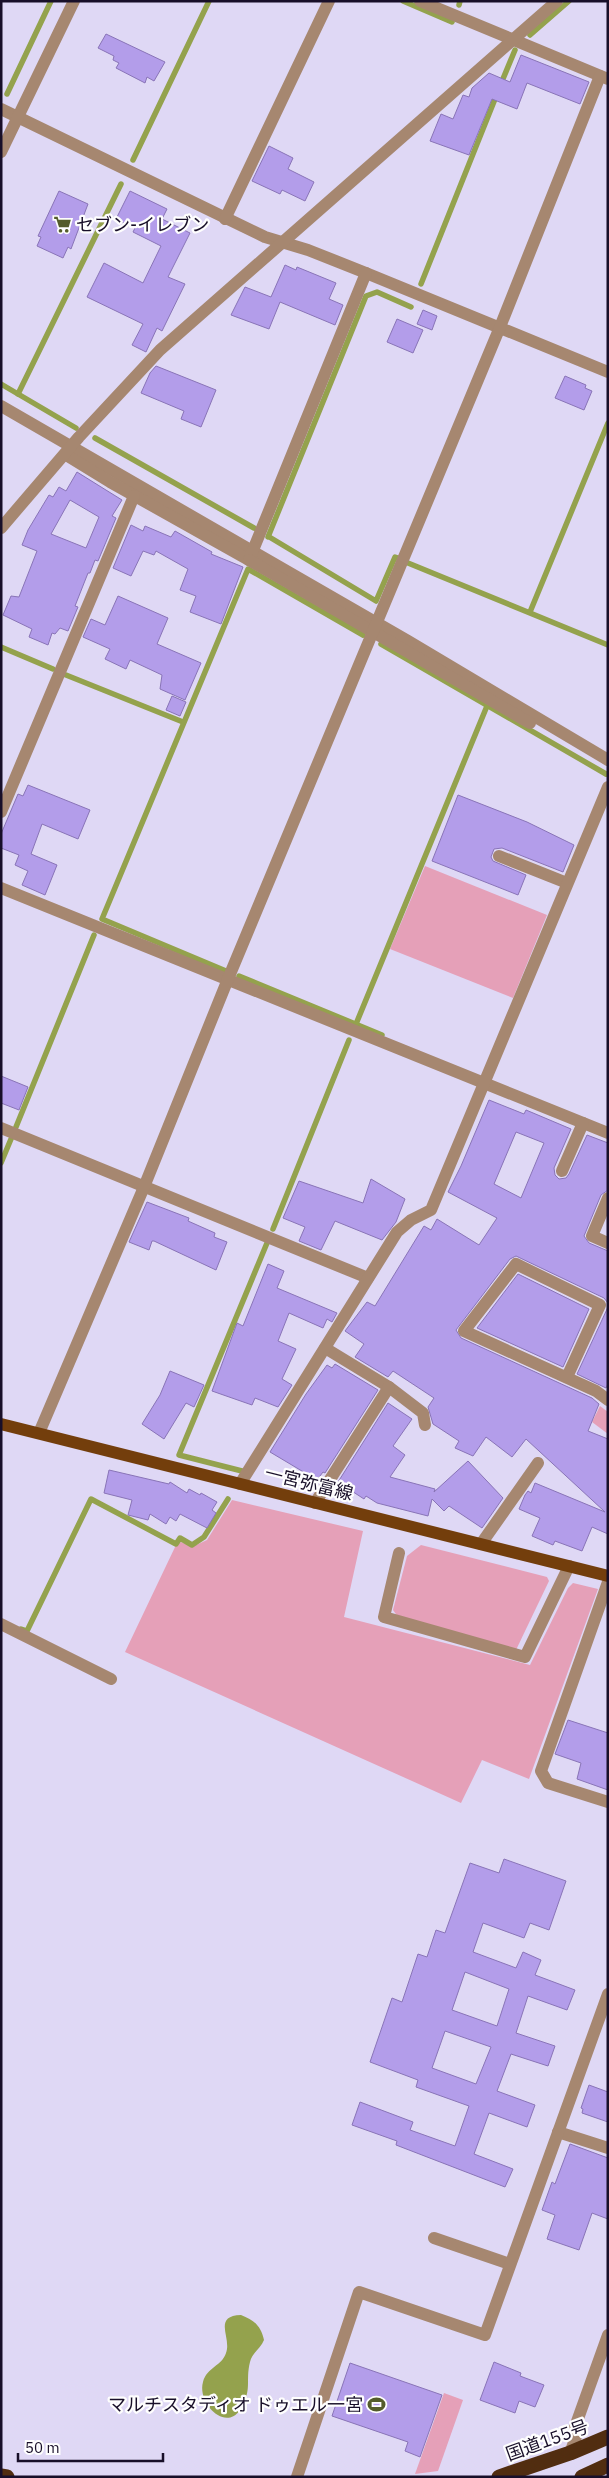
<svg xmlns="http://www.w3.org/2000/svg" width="609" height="2478" viewBox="0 0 609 2478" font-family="'IBM Plex Sans','Noto Sans JP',sans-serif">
<rect width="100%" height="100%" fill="#dfd8f5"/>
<g fill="#e5a0b8">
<polygon points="425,866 547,915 513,998 390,949"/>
<polygon points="600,1406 608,1412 608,1434 592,1422"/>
<polygon points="232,1500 363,1531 344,1617 530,1665 568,1588 573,1583 598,1589 529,1779 482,1760 461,1803 125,1652 176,1545 181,1542 192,1547 207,1540"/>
<polygon points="421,1545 547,1577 549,1581 516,1650 398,1617 393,1610 407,1556"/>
<polygon points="444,2393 463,2400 438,2471 415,2474"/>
</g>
<path fill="#94a24d" d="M241,2315C254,2320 261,2326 264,2340C261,2348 252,2353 250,2362C245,2382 253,2389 240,2410C225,2432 197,2403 203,2382C207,2367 222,2366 226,2353C232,2338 212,2316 241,2315Z"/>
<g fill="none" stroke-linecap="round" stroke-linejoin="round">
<g stroke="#94a24d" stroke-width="5.5">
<polyline points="403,1 452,22"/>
<polyline points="459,5 460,1"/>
<polyline points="530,35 569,1"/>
<polyline points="500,86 515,50"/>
<polyline points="7,94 51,1"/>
<polyline points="133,160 209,1"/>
<polyline points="421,284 497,94"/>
<polyline points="1,384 76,428"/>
<polyline points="18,394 121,184"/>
<polyline points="95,438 254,528"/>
<polyline points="268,537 366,296 377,292 411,307"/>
<polyline points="271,538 376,601 395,557 398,558"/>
<polyline points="408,563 608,645"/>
<polyline points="530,612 608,423"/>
<polyline points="381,644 606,774"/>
<polyline points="1,647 53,669"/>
<polyline points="66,675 183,722"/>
<polyline points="226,971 102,919 248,569 363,635"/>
<polyline points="239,976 382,1035"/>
<polyline points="356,1024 487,706"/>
<polyline points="16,1127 94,935"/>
<polyline points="1,1163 11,1139"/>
<polyline points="273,1229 349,1040"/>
<polyline points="242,1471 179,1455 267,1243"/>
<polyline points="21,1629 27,1631 91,1499 176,1544 180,1538 192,1545 204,1537 228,1499"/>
</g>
</g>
<g fill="#b39dea" stroke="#8974b7" fill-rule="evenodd">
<polygon points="106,34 165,62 154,81 147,77 145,83 116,68 119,63 113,60 114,56 98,48"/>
<polygon points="521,55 589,82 580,104 527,83 517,109 492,99 469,155 430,141 441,114 453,119 463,95 469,97 472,88 489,73 510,82"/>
<polygon points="269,146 293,158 288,169 314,182 305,201 282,190 280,194 252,181"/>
<polygon points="59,191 88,204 71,249 68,247 63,258 37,246 41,237 38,236"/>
<polygon points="130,191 167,209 162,219 190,233 168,277 185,284 162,331 157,328 146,352 132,345 143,324 87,297 104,263 143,283 161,246 133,232 135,228 116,219"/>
<polygon points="285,265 296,270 297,267 336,283 329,299 343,305 335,325 280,302 269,329 231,315 245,287 271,297"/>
<polygon points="423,310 437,316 432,330 417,324"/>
<polygon points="397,319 423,330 413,353 387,342"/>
<polygon points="156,366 216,390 201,427 181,419 184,411 141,393 150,373"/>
<polygon points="565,376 586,385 585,388 592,391 584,410 555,398"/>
<path d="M77,472L122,500L112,516L116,518L98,561L95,560L90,573H88L75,606L78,607L68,631L60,628L55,634L52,633L48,645L29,637L32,629L3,615L11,596L19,597L37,551L22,545L28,530L49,495L53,497L59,487L66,491ZM70,500L99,517L86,548L51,534Z"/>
<polygon points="131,525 143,531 145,526 171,537 175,531 212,552 211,554 243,567 221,624 190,612 196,596 180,590 188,569 156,551 154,555 143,551 131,576 113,568"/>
<polygon points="118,596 168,618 157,644 201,663 185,700 160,689 162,675 130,660 126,669 105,659 110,649 83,637 91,619 105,625"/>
<polygon points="172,696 186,702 180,716 166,710"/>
<polygon points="28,785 90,810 78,839 42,824 31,854 57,865 45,895 22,885 28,871 15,865 19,855 1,848 1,834 18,794 23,796"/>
<polygon points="458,795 527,822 574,845 563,872 502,848 494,849 491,857 493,861 526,875 518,895 432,861"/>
<polygon points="1,1076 28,1087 19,1110 1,1103"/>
<path d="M489,1100L524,1114L526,1110L571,1129L554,1168L555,1175L559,1179L566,1178L569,1174L587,1135L608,1143V1190L601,1195L584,1236L589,1243L608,1251V1303L604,1298L516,1256L510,1259L456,1330L461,1338L592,1398L599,1404L588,1431L608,1439V1534L592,1527L582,1551L555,1541L553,1545L532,1536L540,1518L519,1509L525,1495L528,1491L531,1493L535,1483L605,1512L526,1439L512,1457L486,1437L473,1456L455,1448L459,1441L433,1424L428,1407L434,1398L393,1371L388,1377L355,1357L364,1344L345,1331L367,1302L375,1306L424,1226L431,1230L437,1219L479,1245L497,1218L448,1192L461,1166ZM516,1132L544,1143L521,1198L494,1184Z"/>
<polygon points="371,1179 405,1199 396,1222 382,1240 335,1221 321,1250 299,1241 305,1227 283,1218 299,1181 363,1203"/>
<polygon points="147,1202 189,1218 188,1221 215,1233 214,1237 227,1242 216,1270 154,1241 152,1241 149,1250 129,1242"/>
<polygon points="268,1264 284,1271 277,1288 337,1313 332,1322 327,1319 323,1328 289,1313 278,1341 296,1349 282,1379 292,1385 278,1407 255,1398 252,1405 212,1391 237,1323 243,1326"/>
<polygon points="518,1274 589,1309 563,1367 477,1328"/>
<polygon points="608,1307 608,1384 606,1388 577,1374"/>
<polygon points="335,1364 378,1390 325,1473 323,1472 317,1480 270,1452 306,1394 327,1365 332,1368"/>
<polygon points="170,1371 204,1385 194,1407 186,1403 164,1439 142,1424 160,1395"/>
<polygon points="388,1403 412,1419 393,1446 405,1455 390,1477 435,1489 434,1492 468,1461 503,1498 482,1528 449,1506 444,1511 432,1499 428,1516 377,1503 366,1496 364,1499 338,1482"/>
<polygon points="109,1470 169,1484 170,1482 187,1493 189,1489 200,1495 201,1493 217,1502 212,1510 216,1513 207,1528 180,1514 176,1521 170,1517 166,1524 150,1514 148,1520 128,1515 132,1500 104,1493"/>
<polygon points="568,1720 608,1733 608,1790 577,1779 581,1763 555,1754"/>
<path d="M504,1859L566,1881L549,1930L530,1923L524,1938L483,1923L473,1952L516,1968L523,1952L541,1960L535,1975L575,1990L567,2010L528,1996L516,2033L555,2046L548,2066L511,2054L497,2091L535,2105L527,2127L489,2113L474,2154L513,2169L505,2187L396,2145L397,2141L352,2125L360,2102L413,2122L410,2130L455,2146L469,2106L416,2087L418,2080L370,2062L392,1998L402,2002L418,1954L427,1957L436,1930L445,1933L470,1863L499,1873ZM465,1972L509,1989L497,2026L452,2010ZM445,2031L491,2047L476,2084L432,2068Z"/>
<polygon points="589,2085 608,2092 608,2122 582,2113 583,2109 581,2108"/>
<polygon points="570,2144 608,2158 608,2219 592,2213 579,2250 547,2239 555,2215 542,2210 552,2182 555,2184"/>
<polygon points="494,2362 521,2373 520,2376 544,2385 535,2407 519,2401 515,2413 480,2400"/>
<polygon points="350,2363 442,2395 420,2457 405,2451 408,2442 332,2416"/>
</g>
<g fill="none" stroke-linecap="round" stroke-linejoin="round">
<g stroke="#a68770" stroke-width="12">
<polyline points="420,1 608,79"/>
<polyline points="1,109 265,237 308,250 366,273 608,372"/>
<polyline points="1,152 74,1"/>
<polyline points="225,219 329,1"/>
<polyline points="1,406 408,641 608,760"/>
<polyline points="66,455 110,482 249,560 366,273"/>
<polyline points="1,528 79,437 160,350 557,1"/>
<polyline points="249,560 530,723"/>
<polyline points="1,812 134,496"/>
<polyline points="499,856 567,883"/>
<polyline points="1,888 608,1133"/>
<polyline points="1,1128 368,1278"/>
<polyline points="562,1171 583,1123"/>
<polyline points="608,1198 592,1236 608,1243"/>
<polyline points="325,1348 389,1387 423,1413 425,1425"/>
<polyline points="567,1377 600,1305 516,1264 464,1331 596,1391 608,1400"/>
<polyline points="39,1433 144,1187 228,979 500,327 600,76"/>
<polyline points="240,1484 397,1232 411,1220 431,1210 608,787"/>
<polyline points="315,1503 389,1387"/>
<polyline points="481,1544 538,1463"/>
<polyline points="399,1553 384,1617 525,1657 569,1566"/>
<polyline points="608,1582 541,1771 548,1783 608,1802"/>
<polyline points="1,1624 111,1679"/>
<polyline points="558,2132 608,2148"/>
<polyline points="434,2238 510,2264"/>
<polyline points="570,2453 576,2437 575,2427 608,2335"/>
<polyline points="297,2477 359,2292 485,2335 608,1994"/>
</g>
<polyline stroke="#733e0c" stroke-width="12" points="1,1424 608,1576"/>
<g stroke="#512d10" stroke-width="15">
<polyline points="1,2476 7,2477"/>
<polyline points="499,2477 570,2453 608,2437"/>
<polyline points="582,2477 608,2465"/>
</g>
</g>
<defs>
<symbol id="supermarket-bare" viewBox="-9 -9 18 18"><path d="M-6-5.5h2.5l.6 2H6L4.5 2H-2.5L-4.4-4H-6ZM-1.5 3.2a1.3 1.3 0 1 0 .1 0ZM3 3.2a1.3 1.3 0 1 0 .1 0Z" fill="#545c2b" stroke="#fefefe" stroke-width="2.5" paint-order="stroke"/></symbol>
<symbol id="stadium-bare" viewBox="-9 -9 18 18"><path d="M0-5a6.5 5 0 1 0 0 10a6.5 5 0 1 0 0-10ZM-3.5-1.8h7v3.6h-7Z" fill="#545c2b" stroke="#fefefe" stroke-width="2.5" paint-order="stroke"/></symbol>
</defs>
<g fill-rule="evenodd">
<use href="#supermarket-bare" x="50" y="212" width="25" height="25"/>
<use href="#stadium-bare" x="364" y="2392" width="25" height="25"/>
</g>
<g text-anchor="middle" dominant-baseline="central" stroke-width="4.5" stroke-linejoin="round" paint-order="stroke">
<g font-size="18" fill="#180f29" stroke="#fefefe" text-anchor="start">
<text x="76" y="224">セブン-イレブン</text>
<text x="363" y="2404" text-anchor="end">マルチスタディオ ドゥエル一宮</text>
</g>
<g font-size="18" fill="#180f29" stroke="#fefefe">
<text transform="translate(309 1483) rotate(14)">一宮弥富線</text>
<text transform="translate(547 2440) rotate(-20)">国道155号</text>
</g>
</g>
<rect width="609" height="2478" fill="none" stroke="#180f29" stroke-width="5"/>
<path d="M18 2453v8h145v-8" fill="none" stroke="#180f29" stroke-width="2.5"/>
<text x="25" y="2453" font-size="15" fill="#180f29" stroke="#fefefe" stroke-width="4" paint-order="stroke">50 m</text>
</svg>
